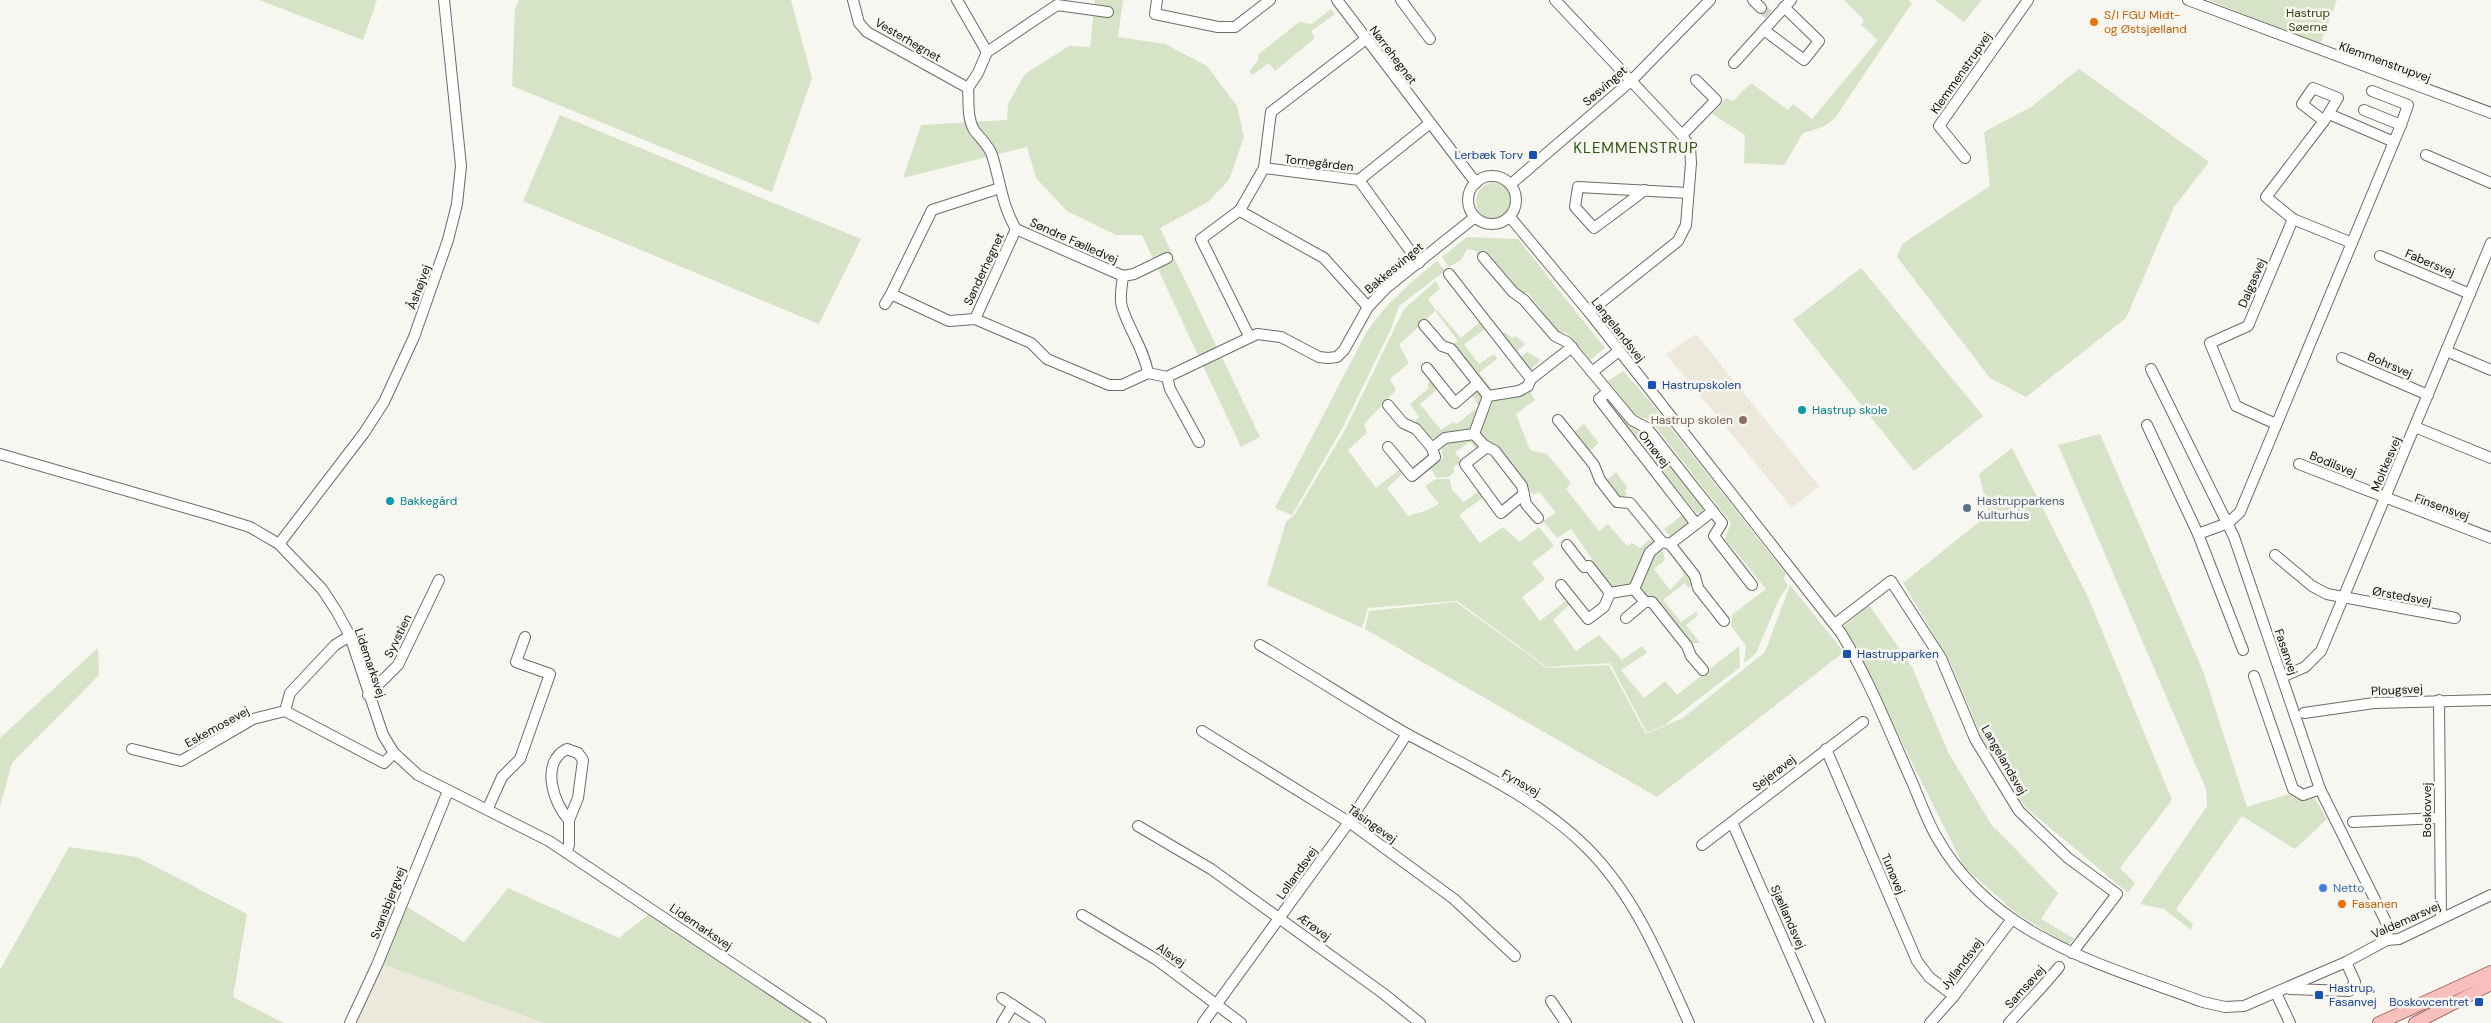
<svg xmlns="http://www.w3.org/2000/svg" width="2491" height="1023" viewBox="0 0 2491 1023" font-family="'DM Sans',sans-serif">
<rect width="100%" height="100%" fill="#f7f6f0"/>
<g fill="#ece9dc">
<polygon points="1696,334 1819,486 1792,508 1666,354"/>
<polygon points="382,964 544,1023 355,1023"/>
</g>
<g fill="#d7e3c6">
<polygon points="259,0 377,0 363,40"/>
<polygon points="519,0 791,0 812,78 772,192 512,86 515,9"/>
<polygon points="1095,0 1123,0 1118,37 1165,44 1207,66 1237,106 1244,137 1229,180 1208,202 1160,228 1260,437 1241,447 1142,235 1116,235 1067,211 1036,178 1027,147 903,178 921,125 1007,120 1008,104 1025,74 1069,46 1090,47"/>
<polygon points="1844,0 1908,0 1912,3 1835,118 1823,127 1803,133 1784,165 1744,163 1745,135 1712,114 1726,98 1733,101 1751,83 1788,110 1793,104 1812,119 1878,40 1861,25 1864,20"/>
<polygon points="1935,0 1982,0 1964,22"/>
<polygon points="2209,0 2337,0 2320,45"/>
<polygon points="1331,9 1335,14 1311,31 1315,38 1275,71 1269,63 1252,75 1249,71 1258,61 1259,54 1299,22 1312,24"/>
<polygon points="2079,69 2209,162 2174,207 2126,318 2026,397 1990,378 1897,257 1902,244 1990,186 1984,132 2031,107"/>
<polygon points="560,115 861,239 819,324 523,201"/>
<circle cx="1494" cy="201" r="18"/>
<polygon points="1467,237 1518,239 1605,348 1590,360 1567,333 1559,332 1528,293 1522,293 1485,250 1476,255 1477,251 1467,249 1461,260 1449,267 1442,257"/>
<path d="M1437,261L1445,271L1399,306L1391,329L1343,427L1292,515L1275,508L1366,333C1386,303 1410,283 1437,261Z"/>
<polygon points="1861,268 1983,416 1914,471 1793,320"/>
<polygon points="1436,281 1440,289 1428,299 1436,310 1399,345 1409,363 1390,379 1396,390 1364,424 1367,433 1348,450 1376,488 1400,469 1403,473 1387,488 1408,516 1428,510 1439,504 1425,486 1436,479 1450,479 1452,490 1464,502 1480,490 1484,497 1459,515 1480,543 1503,527 1520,542 1539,527 1554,546 1532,563 1545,579 1522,597 1540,621 1567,600 1570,604 1553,620 1576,651 1599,635 1622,660 1642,646 1647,653 1621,670 1644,698 1665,681 1677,695 1739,646 1740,667 1665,725 1647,733 1610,663 1547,667 1457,601 1368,608 1362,628 1267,585 1286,522 1295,514 1346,428 1404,309"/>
<polygon points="1437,310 1461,338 1481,321 1487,328 1464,344 1479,364 1494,354 1497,359 1479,373 1492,389 1490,390 1451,345 1458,341 1436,312"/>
<polygon points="1505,332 1512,338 1516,336 1525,344 1516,353 1501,334"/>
<polygon points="1527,352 1541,360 1530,370 1520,358"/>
<polygon points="1623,371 1653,405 1786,574 1784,579 1788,586 1780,597 1756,653 1744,663 1746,646 1731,626 1732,615 1766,589 1725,539 1731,523 1651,421 1634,414 1608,381"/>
<polygon points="1432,381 1439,388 1420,404 1441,430 1453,422 1457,424 1479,406 1470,393 1478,387 1485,396 1472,428 1439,438 1429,438 1415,421 1419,417 1410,404 1429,388 1427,384"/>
<polygon points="1530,391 1535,400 1516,414 1530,450 1547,454 1571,483 1566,489 1599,531 1608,524 1627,546 1632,543 1640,548 1654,536 1661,543 1632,586 1610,588 1590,564 1593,560 1571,529 1557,538 1543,521 1554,514 1555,511 1539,492 1533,495 1498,446 1487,441 1480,432 1493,401 1519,397"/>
<polygon points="1608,399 1627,422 1643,430 1704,506 1702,513 1696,513 1636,437 1633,437 1605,401"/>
<polygon points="1584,424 1599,443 1588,452 1573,433"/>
<polygon points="2100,434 2203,671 2247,807 2289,794 2297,799 2314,797 2327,819 2295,849 2242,816 2176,909 2193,924 2191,930 2164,909 2140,904 2207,806 2206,789 2058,445"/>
<polygon points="1474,438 1480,447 1478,451 1470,442 1455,452 1462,462 1453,467 1455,471 1449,477 1437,478 1430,468 1443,458 1441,447 1450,440"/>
<polygon points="2012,448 2088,597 2172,800 2120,868 2135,883 2128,893 2025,807 1981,736 1950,662 1903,583 1989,514 1979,474"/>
<polygon points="1616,472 1628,488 1625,491 1627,494 1621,499 1605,482"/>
<polygon points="1685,513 1690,523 1671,538 1664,529"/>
<polygon points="1662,549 1665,560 1654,569 1670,590 1684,575 1682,572 1686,569 1693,577 1692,585 1688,588 1685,583 1663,600 1681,622 1696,612 1698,615 1686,625 1700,643 1691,643 1657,601 1644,595 1641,587 1653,556"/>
<polygon points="1790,585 1844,652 1657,797 1365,629 1369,611 1456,602 1547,668 1609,665 1646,734 1683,718 1765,652"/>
<polygon points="1869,605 1912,667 1948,752 1991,824 2058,893 2041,919 2075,939 2067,945 2016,913 1964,867 1844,626"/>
<polygon points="98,648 99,675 12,763 0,807 0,738"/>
<polygon points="69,847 137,857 247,914 233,997 284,1023 0,1023 0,970"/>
<polygon points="508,888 619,938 649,914 811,1023 544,1023 382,964 407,907 464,942"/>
</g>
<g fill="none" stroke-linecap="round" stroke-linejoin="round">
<polyline stroke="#d4d3ce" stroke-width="10" stroke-dasharray="10 5" stroke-linecap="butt" points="1761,8 1774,19"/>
<defs>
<g id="minor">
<polyline points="853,0 859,23 867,32 968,88"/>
<polyline points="957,0 987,52"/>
<polyline points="1157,0 1155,14 1218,27 1235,27 1270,0"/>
<polyline points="1337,0 1476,183"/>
<polyline points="1401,0 1430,39"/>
<polyline points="1555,0 1682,135 1690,147 1691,163 1686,225 1678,241 1589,312"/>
<polyline points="1753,0 1761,8"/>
<polyline points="2188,0 2491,113"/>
<polyline points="1764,30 1804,60 1819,41 1784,7"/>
<polyline points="1734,63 1791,0"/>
<path d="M968,88C969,102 967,118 974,130C980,138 989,146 992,155C1000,180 1002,206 1016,229L1123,276L1134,274L1167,258"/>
<polyline points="968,88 978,73 987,52 1057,5 1108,12"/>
<polyline points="2372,91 2408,105 2401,125"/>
<polyline points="2329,114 2394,142"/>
<polyline points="1682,135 1716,100 1696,80"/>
<polyline points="2426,155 2491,183"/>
<polyline points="1965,158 1939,126 2028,0"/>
<polyline points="1264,168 1359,180 1419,263"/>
<circle cx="1492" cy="200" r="24"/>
<polyline points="1359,180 1429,124"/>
<polyline points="1511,184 1631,81 1710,0"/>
<polyline points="1000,188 932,210 891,294 949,321 975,319 1031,343 1047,359 1109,385 1122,385 1148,373 1167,377 1257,334 1281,337 1319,357 1328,358 1337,357 1344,350 1368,307 1386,288 1475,217"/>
<polyline points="1645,190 1594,228 1575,207 1578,187 1688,193"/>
<polyline points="1240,211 1324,258 1368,307"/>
<path d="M1510,217L1589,312L1841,633C1870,681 1890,733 1913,784C1920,801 1927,820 1936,836C1993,938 2101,964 2203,1002L2225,1007L2244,1006L2346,962L2387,940L2399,939L2491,895"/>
<polyline points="2293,219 2266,197 2324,121 2302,104 2313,88 2338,98 2324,121"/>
<polyline points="2380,256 2470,294"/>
<polyline points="1483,257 1513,292 1524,300 1555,336 1567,342 1632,420 1647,428 1722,523 1714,536 1752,585"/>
<polyline points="1449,274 1531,379"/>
<path d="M1123,276C1122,286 1119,297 1122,307C1129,330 1144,349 1148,373"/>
<polyline points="885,304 891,294"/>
<polyline points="975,319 1016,229"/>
<polyline points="1424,325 1442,346 1451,349 1488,396"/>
<polyline points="1249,336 1201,239 1240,210 1264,168 1271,112 1366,39"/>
<polyline points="2446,351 2491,370"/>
<polyline points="2342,358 2428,395"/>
<polyline points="1427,368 1455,403 1478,383"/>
<polyline points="2151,369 2234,537 2320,789 2388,926 2387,940"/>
<polyline points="1592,372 1619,351"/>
<polyline points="1167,377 1170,389 1199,442"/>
<polyline points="1608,392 1599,399 1696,524"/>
<polyline points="1388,405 1403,423 1416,429 1432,448"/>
<polyline points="1558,420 1594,465 1600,480 1617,502 1630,503 1662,542"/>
<polyline points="2276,424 2236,406 2210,343 2248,326 2293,219 2352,243"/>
<polyline points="2147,425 2198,534 2243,650"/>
<polyline points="2415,427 2491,458"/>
<polyline points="1474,434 1484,445 1495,451 1522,486 1526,504 1538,518"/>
<polyline points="1388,447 1412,476 1435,457 1432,448 1445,438 1474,434 1488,396 1519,391 1528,386 1531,379 1572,347"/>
<polyline points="1487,447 1465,464 1501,513 1524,494"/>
<polyline points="0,454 211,515 250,527 279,544 322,589 337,612 350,636 383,735 394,753 418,775 549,841 821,1023"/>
<polyline points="2299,464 2491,538"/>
<polyline points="2198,534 2228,523 2240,512 2401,125 2364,110"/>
<polyline points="279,544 364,433 384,402 414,337 448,240 457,204 461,166 444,0"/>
<polyline points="1670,544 1713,511"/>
<polyline points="1567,545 1584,567 1589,566 1610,593"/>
<polyline points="2275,555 2312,586 2327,594 2455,618"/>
<polyline points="1561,585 1588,619 1604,607 1610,593 1634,589 1650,552 1662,542 1670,544 1695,576 1698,588 1724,621"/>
<polyline points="1634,589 1645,602 1652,602 1687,646 1691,656 1703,670"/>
<polyline points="1626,618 1645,602"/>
<polyline points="1835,624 1891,581 1941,658 1975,739 2019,811 2068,858 2117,894 2072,953"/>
<path d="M1260,645C1310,674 1358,706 1409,735C1470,768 1537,798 1587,848C1636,897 1661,961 1689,1023"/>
<polyline points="2254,676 2293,789 2303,795 2320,789"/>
<polyline points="2282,677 2305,667 2321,651 2491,243"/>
<polyline points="368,695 398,665 439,580"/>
<polyline points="2439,700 2441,919"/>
<polyline points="285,711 384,763 394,753"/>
<polyline points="2304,713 2374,703 2491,700"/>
<polyline points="1202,731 1349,822 1454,899 1515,956"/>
<polyline points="132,749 181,761 253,719 285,711 290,693 335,645 350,636"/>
<polyline points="1826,749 1917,961 1929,977 1954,996"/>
<polyline points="488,808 502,777 520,759 550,674 516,662 525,637"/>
<polyline points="1732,822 1820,1023"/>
<polyline points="2353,822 2439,818"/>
<polyline points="1138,826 1211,869 1384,994 1420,1023"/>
<polyline points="1702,845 1863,722"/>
<path d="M566,852L569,845V820L578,798L583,760L578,753L567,749C540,762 553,803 569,820"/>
<polyline points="1082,915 1157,960 1241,1023"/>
<polyline points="2290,989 2349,991 2355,982 2346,962"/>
<polyline points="2276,993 2290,1023"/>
<polyline points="1002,998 1040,1023"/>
<polyline points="1551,1001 1566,1023"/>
<polyline points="350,1023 377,965 448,791"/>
<polyline points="1002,1023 1013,1005"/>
<polyline points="1203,1023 1349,822 1407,734"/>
<polyline points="1930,1023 1954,996 2012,919"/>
<path d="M2009,1023C2026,1004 2043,987 2059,967"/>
</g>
<g id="major">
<polyline points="2379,1023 2491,972"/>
<polyline points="2415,1023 2491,984"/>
</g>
</defs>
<use href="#minor" stroke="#6d6c67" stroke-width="12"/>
<use href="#major" stroke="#a46661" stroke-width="14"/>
<use href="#minor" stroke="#fff" stroke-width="10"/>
<use href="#major" stroke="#f8c0bc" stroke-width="12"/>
</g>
<g fill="#e8710a" stroke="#f7f6f0" stroke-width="2">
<circle cx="2094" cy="22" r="5"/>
<circle cx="2342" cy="904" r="5"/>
</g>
<g fill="#1a4fb4" stroke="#f7f6f0" stroke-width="2">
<rect x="1528" y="150" width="10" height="10" rx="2.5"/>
<rect x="1647" y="380" width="10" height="10" rx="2.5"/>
<rect x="1842" y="649" width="10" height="10" rx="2.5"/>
<rect x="2314" y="990" width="10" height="10" rx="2.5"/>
<rect x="2474" y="997" width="10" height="10" rx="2.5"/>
</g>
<g fill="#0f9aa8" stroke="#f7f6f0" stroke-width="2">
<circle cx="1802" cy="410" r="5"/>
<circle cx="390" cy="501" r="5"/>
</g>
<circle fill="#8d6e63" stroke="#f7f6f0" stroke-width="2" cx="1743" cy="420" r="5"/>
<circle fill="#5c6f8a" stroke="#f7f6f0" stroke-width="2" cx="1967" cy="508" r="5"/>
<circle fill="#3f7fe0" stroke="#f7f6f0" stroke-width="2" cx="2323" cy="888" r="5"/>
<g text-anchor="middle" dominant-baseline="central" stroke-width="5" stroke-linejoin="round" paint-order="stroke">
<g font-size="12" fill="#304110" stroke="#f7f6f0">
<text x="2308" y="13">Hastrup<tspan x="2308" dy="14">Søerne</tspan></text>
</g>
<g font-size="12" fill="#c56008" stroke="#f7f6f0" text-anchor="start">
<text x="2104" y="15">S/I FGU Midt-<tspan x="2104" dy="14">og Østsjælland</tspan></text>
<text x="2352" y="904">Fasanen</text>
</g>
<g font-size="12" fill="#0e0e0c" stroke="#f7f6f0">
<text transform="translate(908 40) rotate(30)">Vesterhegnet</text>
<text transform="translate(1393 55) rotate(53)">Nørrehegnet</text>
<text transform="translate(2385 62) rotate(20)">Klemmenstrupvej</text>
<text transform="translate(1961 73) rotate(-55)">Klemmenstrupvej</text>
<text transform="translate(1605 86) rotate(-41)">Søsvinget</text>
<text transform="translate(1319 163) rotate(7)">Tornegården</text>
<text transform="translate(1074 241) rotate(24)">Søndre Fælledvej</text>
<text transform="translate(2430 263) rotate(23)">Fabersvej</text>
<text transform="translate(1394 268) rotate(-40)">Bakkesvinget</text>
<text transform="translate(984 269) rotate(-65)">Sønderhegnet</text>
<text transform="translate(2252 283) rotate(-67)">Dalgasvej</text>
<text transform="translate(419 287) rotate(-70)">Åshøjvej</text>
<text transform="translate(1618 330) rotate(52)">Langelandsvej</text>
<text transform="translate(2390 365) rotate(23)">Bohrsvej</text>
<text transform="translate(1654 449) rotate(52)">Omøvej</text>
<text transform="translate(2333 464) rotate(22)">Bodilsvej</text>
<text transform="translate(2386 464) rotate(-67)">Moltkesvej</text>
<text transform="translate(2442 507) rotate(20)">Finsensvej</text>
<text transform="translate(2402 596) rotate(10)">Ørstedsvej</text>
<text transform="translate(398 636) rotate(-64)">Syvstien</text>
<text transform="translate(2286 652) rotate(71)">Fasanvej</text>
<text transform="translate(370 663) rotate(71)">Lidemarksvej</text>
<text transform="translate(2397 690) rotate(-3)">Plougsvej</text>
<text transform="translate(217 727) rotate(-29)">Eskemosevej</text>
<text transform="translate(2004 760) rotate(60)">Langelandsvej</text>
<text transform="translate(1774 773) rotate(-38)">Sejerøvej</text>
<text transform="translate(1521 783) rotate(30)">Fynsvej</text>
<text transform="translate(2427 810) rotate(-90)">Boskovvej</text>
<text transform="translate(1372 824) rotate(35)">Tåsingevej</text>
<text transform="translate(1297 873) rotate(-55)">Lollandsvej</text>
<text transform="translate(1893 874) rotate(67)">Tunøvej</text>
<text transform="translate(388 903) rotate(-69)">Svansbjergvej</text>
<text transform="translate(1788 917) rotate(66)">Sjællandsvej</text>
<text transform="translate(2406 920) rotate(-24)">Valdemarsvej</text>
<text transform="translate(701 927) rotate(34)">Lidemarksvej</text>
<text transform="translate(1314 927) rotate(36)">Ærøvej</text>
<text transform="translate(1171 955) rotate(34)">Alsvej</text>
<text transform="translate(1962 964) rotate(-53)">Jyllandsvej</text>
<text transform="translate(2025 987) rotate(-48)">Samsøvej</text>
</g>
<g font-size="12" fill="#164399" stroke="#f7f6f0" text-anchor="start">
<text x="1523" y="155" text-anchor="end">Lerbæk Torv</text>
<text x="1662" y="385">Hastrupskolen</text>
<text x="1857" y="654">Hastrupparken</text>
<text x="2329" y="988">Hastrup,<tspan x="2329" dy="14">Fasanvej</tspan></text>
<text x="2469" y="1002" text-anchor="end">Boskovcentret</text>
</g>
<g font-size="12" fill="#0d838f" stroke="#f7f6f0" text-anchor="start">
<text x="1812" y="410">Hastrup skole</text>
<text x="400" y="501">Bakkegård</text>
</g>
<g font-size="12" fill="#785e54" stroke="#f7f6f0" text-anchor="end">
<text x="1733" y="420">Hastrup skolen</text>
</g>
<g font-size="12" fill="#4e5e75" stroke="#f7f6f0" text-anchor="start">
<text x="1977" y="501">Hastrupparkens<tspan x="1977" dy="14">Kulturhus</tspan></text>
</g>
<g font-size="12" fill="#366cbe" stroke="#f7f6f0" text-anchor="start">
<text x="2333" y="888">Netto</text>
</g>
<g font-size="15" letter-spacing="1" fill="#315311" stroke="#f7f6f0">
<text x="1636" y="148">KLEMMENSTRUP</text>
</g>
</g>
</svg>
